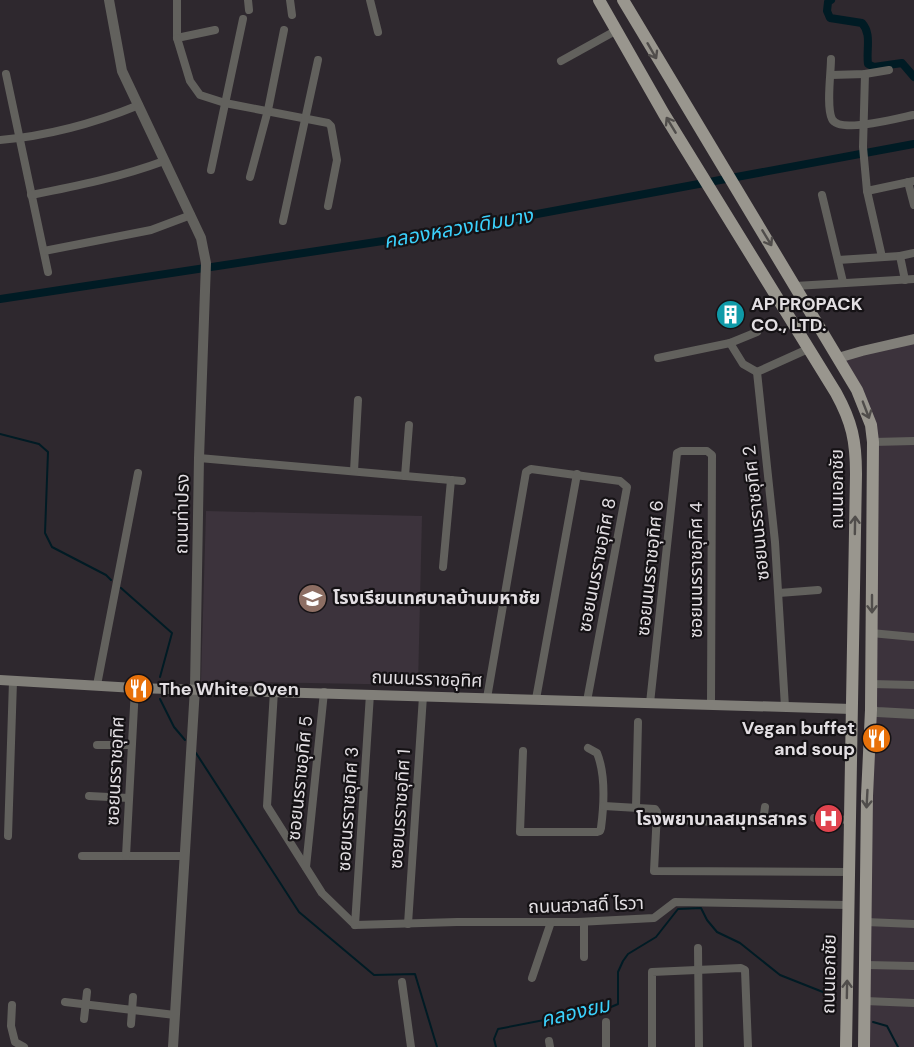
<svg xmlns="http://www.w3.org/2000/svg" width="914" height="1047" viewBox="0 0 914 1047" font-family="'DM Sans','Noto Sans Thai',sans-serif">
<rect width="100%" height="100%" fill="#2e282e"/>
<g fill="#3c333c">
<polygon points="914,343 914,1047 864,1047 873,442 838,359"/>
<polygon points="206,511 422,516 418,685 201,681"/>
</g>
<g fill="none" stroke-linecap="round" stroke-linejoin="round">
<g stroke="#001b24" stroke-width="2">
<polyline points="0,434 39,444 48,452 45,533 52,547 106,575 111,580"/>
<polyline points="121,588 172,633 160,677"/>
<polyline points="160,699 174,727 185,740"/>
<polyline points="196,753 299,912 374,975 415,974 437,1047"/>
<polyline points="873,1022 887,1026 898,1047"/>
<polyline points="496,1047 494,1039 498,1029 611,1007 618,1004 618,972 623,961 628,954 656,937 678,909 701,908 707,920 717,932 740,943 780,975 833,996"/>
</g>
<g stroke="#001b24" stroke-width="8">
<path d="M831,0L828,2L827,11L830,18L862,23C872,34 866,49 868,64L874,67L902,63L914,77"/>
<polyline points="0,299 429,234 914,144"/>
</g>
<g stroke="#62615d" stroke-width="8">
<polyline points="177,0 177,38 215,30"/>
<polyline points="248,0 249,10"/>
<polyline points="290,0 292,15"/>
<polyline points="370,0 378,32"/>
<polyline points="177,38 190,81 200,95 225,103 328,123 331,126 337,160 328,206"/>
<path d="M831,59C831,73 826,107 832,119C839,134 899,118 913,115"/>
<polyline points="561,61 617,30"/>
<polyline points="6,74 48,272"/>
<polyline points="865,74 863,147 867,191 914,181"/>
<polyline points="831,75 865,74 889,70"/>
<path d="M0,140C48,136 95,123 139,105"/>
<polyline points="211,170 243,19"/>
<polyline points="250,177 268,110 284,30"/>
<polyline points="908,182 914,205"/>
<polyline points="867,191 882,257"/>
<path d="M31,195C77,186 121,177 164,161"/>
<polyline points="822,195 843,282"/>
<polyline points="283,221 318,60"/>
<polyline points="44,251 151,230 191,215"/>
<polyline points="838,260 900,256"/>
<polyline points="905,280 900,256 914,253"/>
<polyline points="795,286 914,279"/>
<polyline points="730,343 743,364 757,372"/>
<polyline points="658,358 730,343 757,332"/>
<polyline points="873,442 914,441"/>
<polyline points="199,458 462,481"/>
<polyline points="354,471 358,400"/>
<polyline points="405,476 409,425"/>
<polyline points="443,567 451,480"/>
<polyline points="779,593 818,590"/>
<polyline points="871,633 914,637"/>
<polyline points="871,684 914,685"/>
<polyline points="97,685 138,473"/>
<polyline points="274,691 267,806 322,893 355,925"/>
<polyline points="487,698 526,472 531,469 620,481 627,487 587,701"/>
<polyline points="536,699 577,474"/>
<polyline points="650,703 677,453 681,451 707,451 712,455 711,705"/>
<polyline points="785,707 775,542 757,372 808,349"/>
<polyline points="97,745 131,745"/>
<path d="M523,751L520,832H597L600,831L601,828C604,805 606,775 597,753L588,748"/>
<polyline points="89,796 129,798"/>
<polyline points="604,806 655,809 657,812 654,871 850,872"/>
<polyline points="636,807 638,722"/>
<polyline points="814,818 850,820"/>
<polyline points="657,819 717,822 763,821 765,807"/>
<polyline points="8,836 13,681"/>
<polyline points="82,856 184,856"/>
<polyline points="126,856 135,688"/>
<polyline points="306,867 324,692"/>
<polyline points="866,922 914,924"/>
<polyline points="408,924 423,696"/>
<polyline points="355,925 457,922 578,922 654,918 675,902 848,905"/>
<polyline points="355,925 370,694"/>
<polyline points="698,948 699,1047"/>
<polyline points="584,957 584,922"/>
<polyline points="866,965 914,966"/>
<polyline points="532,978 551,922"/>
<polyline points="402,982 411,1047"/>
<polyline points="865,1001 914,1003"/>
<polyline points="65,1002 175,1015"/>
<polyline points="12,1005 11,1026 15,1042 24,1047"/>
<polyline points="84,1019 87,992"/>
<polyline points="131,1024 133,997"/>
<polyline points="549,1041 550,1047"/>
<polyline points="606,1047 606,1022"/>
<polyline points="652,1047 652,972 741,968 745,970 748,1047"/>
</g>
<g stroke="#62615d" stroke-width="10">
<polyline points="109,0 122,71 201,238 206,263 199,458 195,688 173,1047"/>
<polyline points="871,710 877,712 914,714"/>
</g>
<g stroke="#817f79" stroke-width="10">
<polyline points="838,358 862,351 914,339"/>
<polyline points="0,680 135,688 852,709"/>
</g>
<g stroke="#99968e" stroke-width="12">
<path d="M599,0L664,114L836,393C852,422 856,441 856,474L846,1047"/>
<polyline points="623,0 857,390 871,425 873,442 871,710 867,796 864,1047"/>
</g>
</g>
<defs><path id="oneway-shaft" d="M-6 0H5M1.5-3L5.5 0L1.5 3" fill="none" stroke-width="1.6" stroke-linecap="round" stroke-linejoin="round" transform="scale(1.5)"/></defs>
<g stroke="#504d4b">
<use href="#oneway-shaft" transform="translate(652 51) rotate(60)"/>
<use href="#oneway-shaft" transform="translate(671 125) rotate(-121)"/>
<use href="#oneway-shaft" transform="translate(767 238) rotate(59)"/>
<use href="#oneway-shaft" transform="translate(866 410) rotate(69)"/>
<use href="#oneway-shaft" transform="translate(855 525) rotate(-89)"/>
<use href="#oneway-shaft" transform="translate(872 604) rotate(90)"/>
<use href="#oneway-shaft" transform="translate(867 799) rotate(93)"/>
<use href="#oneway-shaft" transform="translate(847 989) rotate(-89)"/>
</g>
<defs>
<symbol id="building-disc" viewBox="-11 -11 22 22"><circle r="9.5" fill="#0f9aa8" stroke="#151215"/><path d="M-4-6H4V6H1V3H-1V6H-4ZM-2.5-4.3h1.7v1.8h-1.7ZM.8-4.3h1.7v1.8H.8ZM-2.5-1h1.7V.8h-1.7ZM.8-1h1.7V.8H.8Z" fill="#fff"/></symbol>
<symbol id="school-disc" viewBox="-11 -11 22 22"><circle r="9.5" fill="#8d6e63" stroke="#151215"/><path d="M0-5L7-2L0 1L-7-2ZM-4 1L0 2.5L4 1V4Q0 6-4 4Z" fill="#fff"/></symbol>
<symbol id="restaurant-disc" viewBox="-11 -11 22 22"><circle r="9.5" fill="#e8710a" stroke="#151215"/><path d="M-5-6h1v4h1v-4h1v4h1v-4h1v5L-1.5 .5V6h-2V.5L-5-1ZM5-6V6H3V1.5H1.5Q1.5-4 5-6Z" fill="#fff"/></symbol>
<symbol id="hospital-disc" viewBox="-11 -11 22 22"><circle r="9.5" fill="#e0444e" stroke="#151215"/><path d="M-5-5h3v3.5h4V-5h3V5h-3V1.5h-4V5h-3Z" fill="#fff"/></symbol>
</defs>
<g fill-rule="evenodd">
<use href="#building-disc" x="714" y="298" width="33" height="33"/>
<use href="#school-disc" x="296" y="582" width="33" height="33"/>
<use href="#restaurant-disc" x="122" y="672" width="33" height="33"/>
<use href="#restaurant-disc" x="860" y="722" width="33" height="33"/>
<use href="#hospital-disc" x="812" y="802" width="33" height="33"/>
</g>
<g text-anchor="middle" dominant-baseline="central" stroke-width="4.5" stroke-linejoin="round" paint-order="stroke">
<g font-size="18" font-weight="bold" fill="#e3dfe3" stroke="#151215" text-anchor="start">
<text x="751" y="304">AP PROPACK<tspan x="751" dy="21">CO., LTD.</tspan></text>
<text x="333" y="598">โรงเรียนเทศบาลบ้านมหาชัย</text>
<text x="159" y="689">The White Oven</text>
<text x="855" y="728" text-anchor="end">Vegan buffet<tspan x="855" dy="21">and soup</tspan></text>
<text x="807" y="819" text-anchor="end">โรงพยาบาลสมุทรสาคร</text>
</g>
<g font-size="18" fill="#e3dfe3" stroke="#151215">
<text transform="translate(837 489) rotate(-90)">ถนนเอกชัย</text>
<text transform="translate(756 513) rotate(-96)">ซอยนนรราชอุทิศ 2</text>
<text transform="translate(182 514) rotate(-89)">ถนนท่าปรง</text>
<text transform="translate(597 565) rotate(-79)">ซอยนนรราชอุทิศ 8</text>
<text transform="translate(650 568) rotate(-84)">ซอยนนรราชอุทิศ 6</text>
<text transform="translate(696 570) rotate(-90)">ซอยนนรราชอุทิศ 4</text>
<text transform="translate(427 679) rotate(2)">ถนนนรราชอุทิศ</text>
<text transform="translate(115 771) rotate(-87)">ซอยนรราชอุทิศ</text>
<text transform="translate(300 778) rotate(-84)">ซอยนรราชอุทิศ 5</text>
<text transform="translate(348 809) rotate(-86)">ซอยนรราชอุทิศ 3</text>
<text transform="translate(400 809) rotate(-86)">ซอยนรราชอุทิศ 1</text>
<text transform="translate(586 905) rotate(-2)">ถนนสวาสดิ์ ไรวา</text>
<text transform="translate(829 974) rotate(-89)">ถนนเอกชัย</text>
</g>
<g font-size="20" font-style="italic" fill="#3bd1fc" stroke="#151215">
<text transform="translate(458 228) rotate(-10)">คลองหลวงเดิมบาง</text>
<text transform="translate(575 1012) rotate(-13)">คลองยม</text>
</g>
</g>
</svg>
